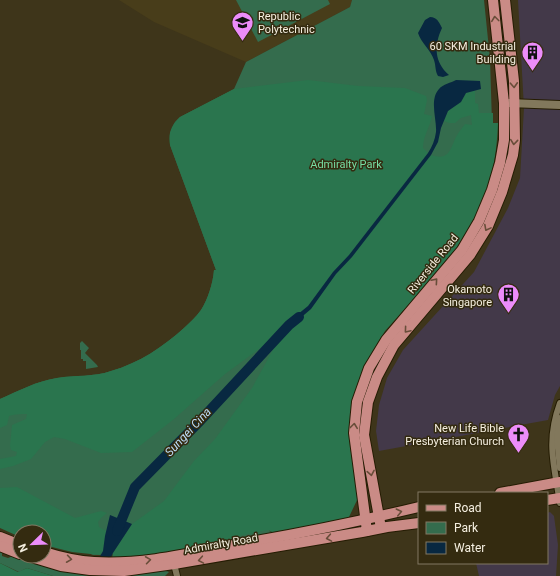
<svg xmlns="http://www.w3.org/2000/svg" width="560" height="576" viewBox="0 0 560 576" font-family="Roboto,sans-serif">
<rect width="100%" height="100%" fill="#3e351a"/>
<polygon fill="#483d1a" points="119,0 352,0 350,7 246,62 154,22"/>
<g fill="#433949">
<polygon points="518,0 560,0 560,386 555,395 548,420 379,451 376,431 379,405 387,378 403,350 474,272 508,208 520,178 524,108"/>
<polygon points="550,512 554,516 558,545 556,576 479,576 476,563 547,563 547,513"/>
</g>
<g fill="#346c4d">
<polygon points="236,0 328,0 330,4 258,42"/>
<path d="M352,0H484L490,59L492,123L394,311L269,531L274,533L230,542L236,537L144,553L93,555L44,532H20L0,524V399C18,391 37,381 57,378C75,375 94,377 111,371C139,363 163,347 184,328C190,322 196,317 201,310C208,299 213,283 214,270H216L170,145V133L175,122L180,117L234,89L246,62L350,7Z"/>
<polygon points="82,341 89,348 85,353 97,365 98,367 86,369 86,361 83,361 83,359 81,359 81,350 80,350 80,343"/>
<polygon points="0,550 2,551 2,556 8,558 13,556 39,564 163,570 169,572 165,576 53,576 27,568 19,572 0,563"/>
</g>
<g fill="#2a754e">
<path d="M308,80L358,86L405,88L426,96L427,100L424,114L432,116C430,127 423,136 423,148L428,153L349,255L333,272L308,306L287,323L266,344L225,374L174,419L132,452L101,453L65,439L54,437L45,442L31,459L13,466L0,469V459L16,456L17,452L11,450L10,446L12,425L26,419L27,414C21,414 16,414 9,416L7,425L0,428V399C18,391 37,381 57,378C75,375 94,377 111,371C139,363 163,347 184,328C190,322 196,317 201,310C208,299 213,283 214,270H216L170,145C168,134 171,125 180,117L234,89Z"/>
<path d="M475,90V103L478,104L479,113H493V123H498C496,178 483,212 451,257L385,331L366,363L359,385L350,432V446L358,498L349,517L344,519L274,533L268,530L238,536L230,542L153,556L112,558L113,553L132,524L164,501L194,461L215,439L252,388L274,348L291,326L311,309L336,274L352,257L431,155C449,161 450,150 456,137C458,133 462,128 465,124L472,125L471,115L461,118L455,123H449L444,121L448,111L461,102L466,93Z"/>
<polygon points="17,487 75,518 101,511 107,513 101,518 98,522 99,527 106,531 103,551 100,555 72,552 44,545 44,532 20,532 20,537 0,528 0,488"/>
<polygon points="0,563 18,572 27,568 53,576 0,576"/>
</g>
<g fill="#082841">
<path d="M430,17C437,17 439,22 442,28C434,45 434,62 449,75L443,77L438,76C435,71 436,66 434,60C431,50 421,43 418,33L425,20Z"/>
<path d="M456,80L480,81L481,89L466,93L461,102L448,111L441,128L438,142L431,155L352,257L336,274L311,309L291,326L287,323L308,306L333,272L349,255L428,153C432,147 435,140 436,132C437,119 429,100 439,89C443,84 451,83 456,80Z"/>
<polygon points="110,515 132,524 113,553 101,576 89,576 103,551 105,536"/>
</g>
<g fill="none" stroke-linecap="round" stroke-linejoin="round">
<polyline stroke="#082841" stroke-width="10" points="117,531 135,487 199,422 289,325 299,317"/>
<defs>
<g id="minor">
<path d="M560,403C546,441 554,465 560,503"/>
<polyline points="560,418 557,438 560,468"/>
<polyline points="174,564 177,576"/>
</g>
<polyline id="tertiary" points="509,103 560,105"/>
<g id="primary">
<polyline points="500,493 560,482"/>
<polyline points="547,500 560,498"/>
<polyline points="381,528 364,435 368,402 377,377 394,345 470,255 488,226 502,192 513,155 515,140 514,81 505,0"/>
<polyline points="367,531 354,433 357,402 369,368 386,340 462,250 479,221 492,190 500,163 504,140 504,103 493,0"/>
<polyline points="0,537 20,545"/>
<polyline points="0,546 20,554"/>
<path d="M44,552C60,557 77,561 94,562C145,565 195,552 244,543C303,533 361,521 419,507"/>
<polyline points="28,556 61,566 90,570 124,571 174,564 362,532 387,527 419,523"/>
</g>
</defs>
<use href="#minor" stroke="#251c03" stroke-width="8"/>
<use href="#tertiary" stroke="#251c03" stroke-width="10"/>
<use href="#primary" stroke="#251c03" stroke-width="12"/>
<use href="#minor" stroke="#82785c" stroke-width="6"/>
<use href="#tertiary" stroke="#82785c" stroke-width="8"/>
<use href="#primary" stroke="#ca8b86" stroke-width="10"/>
</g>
<defs><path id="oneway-chevron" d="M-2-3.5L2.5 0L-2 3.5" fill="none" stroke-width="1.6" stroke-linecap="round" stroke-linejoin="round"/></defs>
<g stroke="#684d39">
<use href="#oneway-chevron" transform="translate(495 19) rotate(-97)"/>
<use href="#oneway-chevron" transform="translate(514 85) rotate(87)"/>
<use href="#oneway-chevron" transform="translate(514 142) rotate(96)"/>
<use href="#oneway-chevron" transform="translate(487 228) rotate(118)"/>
<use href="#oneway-chevron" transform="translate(435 281) rotate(-49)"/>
<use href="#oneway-chevron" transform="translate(407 330) rotate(130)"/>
<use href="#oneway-chevron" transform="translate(354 426) rotate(-83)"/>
<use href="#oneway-chevron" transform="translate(371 473) rotate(80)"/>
<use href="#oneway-chevron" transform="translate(399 512) rotate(-13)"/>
<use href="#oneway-chevron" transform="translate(329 538) rotate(170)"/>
<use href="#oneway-chevron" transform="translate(69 559) rotate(8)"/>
<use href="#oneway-chevron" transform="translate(148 560) rotate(-8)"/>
<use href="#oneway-chevron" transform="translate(201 560) rotate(170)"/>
</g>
<defs>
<symbol id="university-pin" viewBox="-11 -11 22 30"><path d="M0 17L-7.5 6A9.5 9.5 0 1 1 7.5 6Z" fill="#ec8cfa" stroke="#342b10"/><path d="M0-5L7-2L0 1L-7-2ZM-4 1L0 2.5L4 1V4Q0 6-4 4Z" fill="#111"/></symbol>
<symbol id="building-pin" viewBox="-11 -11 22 30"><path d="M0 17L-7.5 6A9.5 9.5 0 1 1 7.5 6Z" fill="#ec8cfa" stroke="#342b10"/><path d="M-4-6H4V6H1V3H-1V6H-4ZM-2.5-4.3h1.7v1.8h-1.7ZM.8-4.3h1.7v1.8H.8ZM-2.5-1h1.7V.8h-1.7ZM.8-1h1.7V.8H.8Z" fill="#111"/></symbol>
<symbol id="church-pin" viewBox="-11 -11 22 30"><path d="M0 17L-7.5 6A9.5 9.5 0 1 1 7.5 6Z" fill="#ec8cfa" stroke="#342b10"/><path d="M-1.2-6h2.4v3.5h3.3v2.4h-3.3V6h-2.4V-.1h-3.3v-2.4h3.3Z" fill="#111"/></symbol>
</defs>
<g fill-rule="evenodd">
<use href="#university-pin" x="230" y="10" width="25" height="34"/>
<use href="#building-pin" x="520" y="40" width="25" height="34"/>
<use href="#building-pin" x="496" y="282" width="25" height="34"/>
<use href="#church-pin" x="506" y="422" width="25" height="34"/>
</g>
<g text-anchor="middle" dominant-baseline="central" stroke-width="3" stroke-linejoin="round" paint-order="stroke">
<g font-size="11" fill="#f5efe0" stroke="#342b10" text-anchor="end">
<text x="258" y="16" text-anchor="start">Republic<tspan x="258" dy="13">Polytechnic</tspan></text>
<text x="516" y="46">60 SKM Industrial<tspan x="516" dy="13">Building</tspan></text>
<text x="492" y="289">Okamoto<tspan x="492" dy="13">Singapore</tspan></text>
<text x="504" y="428">New Life Bible<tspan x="504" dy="13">Presbyterian Church</tspan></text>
</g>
<g font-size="11" fill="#76dda3" stroke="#342b10">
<text x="346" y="164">Admiralty Park</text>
</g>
<g font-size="11" fill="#f5efe0" stroke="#342b10">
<text transform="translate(433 264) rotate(-51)">Riverside Road</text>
<text transform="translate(221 544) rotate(-10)">Admiralty Road</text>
</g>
<g font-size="12" font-style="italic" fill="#bbdbf7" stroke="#342b10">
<text transform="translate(188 432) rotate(-47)">Sungei Cina</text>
</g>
</g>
<rect x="418" y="492" width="130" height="72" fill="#342b10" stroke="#817963"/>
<rect x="426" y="505" width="20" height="6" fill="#ca8b86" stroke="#817963"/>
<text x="454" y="512" font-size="12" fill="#f5efe0">Road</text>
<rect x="426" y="522" width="20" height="12" fill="#346c4d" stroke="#817963"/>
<text x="454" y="532" font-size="12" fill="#f5efe0">Park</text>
<rect x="426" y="542" width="20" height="12" fill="#082841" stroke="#817963"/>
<text x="454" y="552" font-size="12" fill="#f5efe0">Water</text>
<g transform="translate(32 544) rotate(247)"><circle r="19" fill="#342b10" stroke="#817963"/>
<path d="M0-3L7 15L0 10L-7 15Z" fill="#ec8cfa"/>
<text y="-6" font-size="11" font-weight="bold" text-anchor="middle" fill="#f5efe0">N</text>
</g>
</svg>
